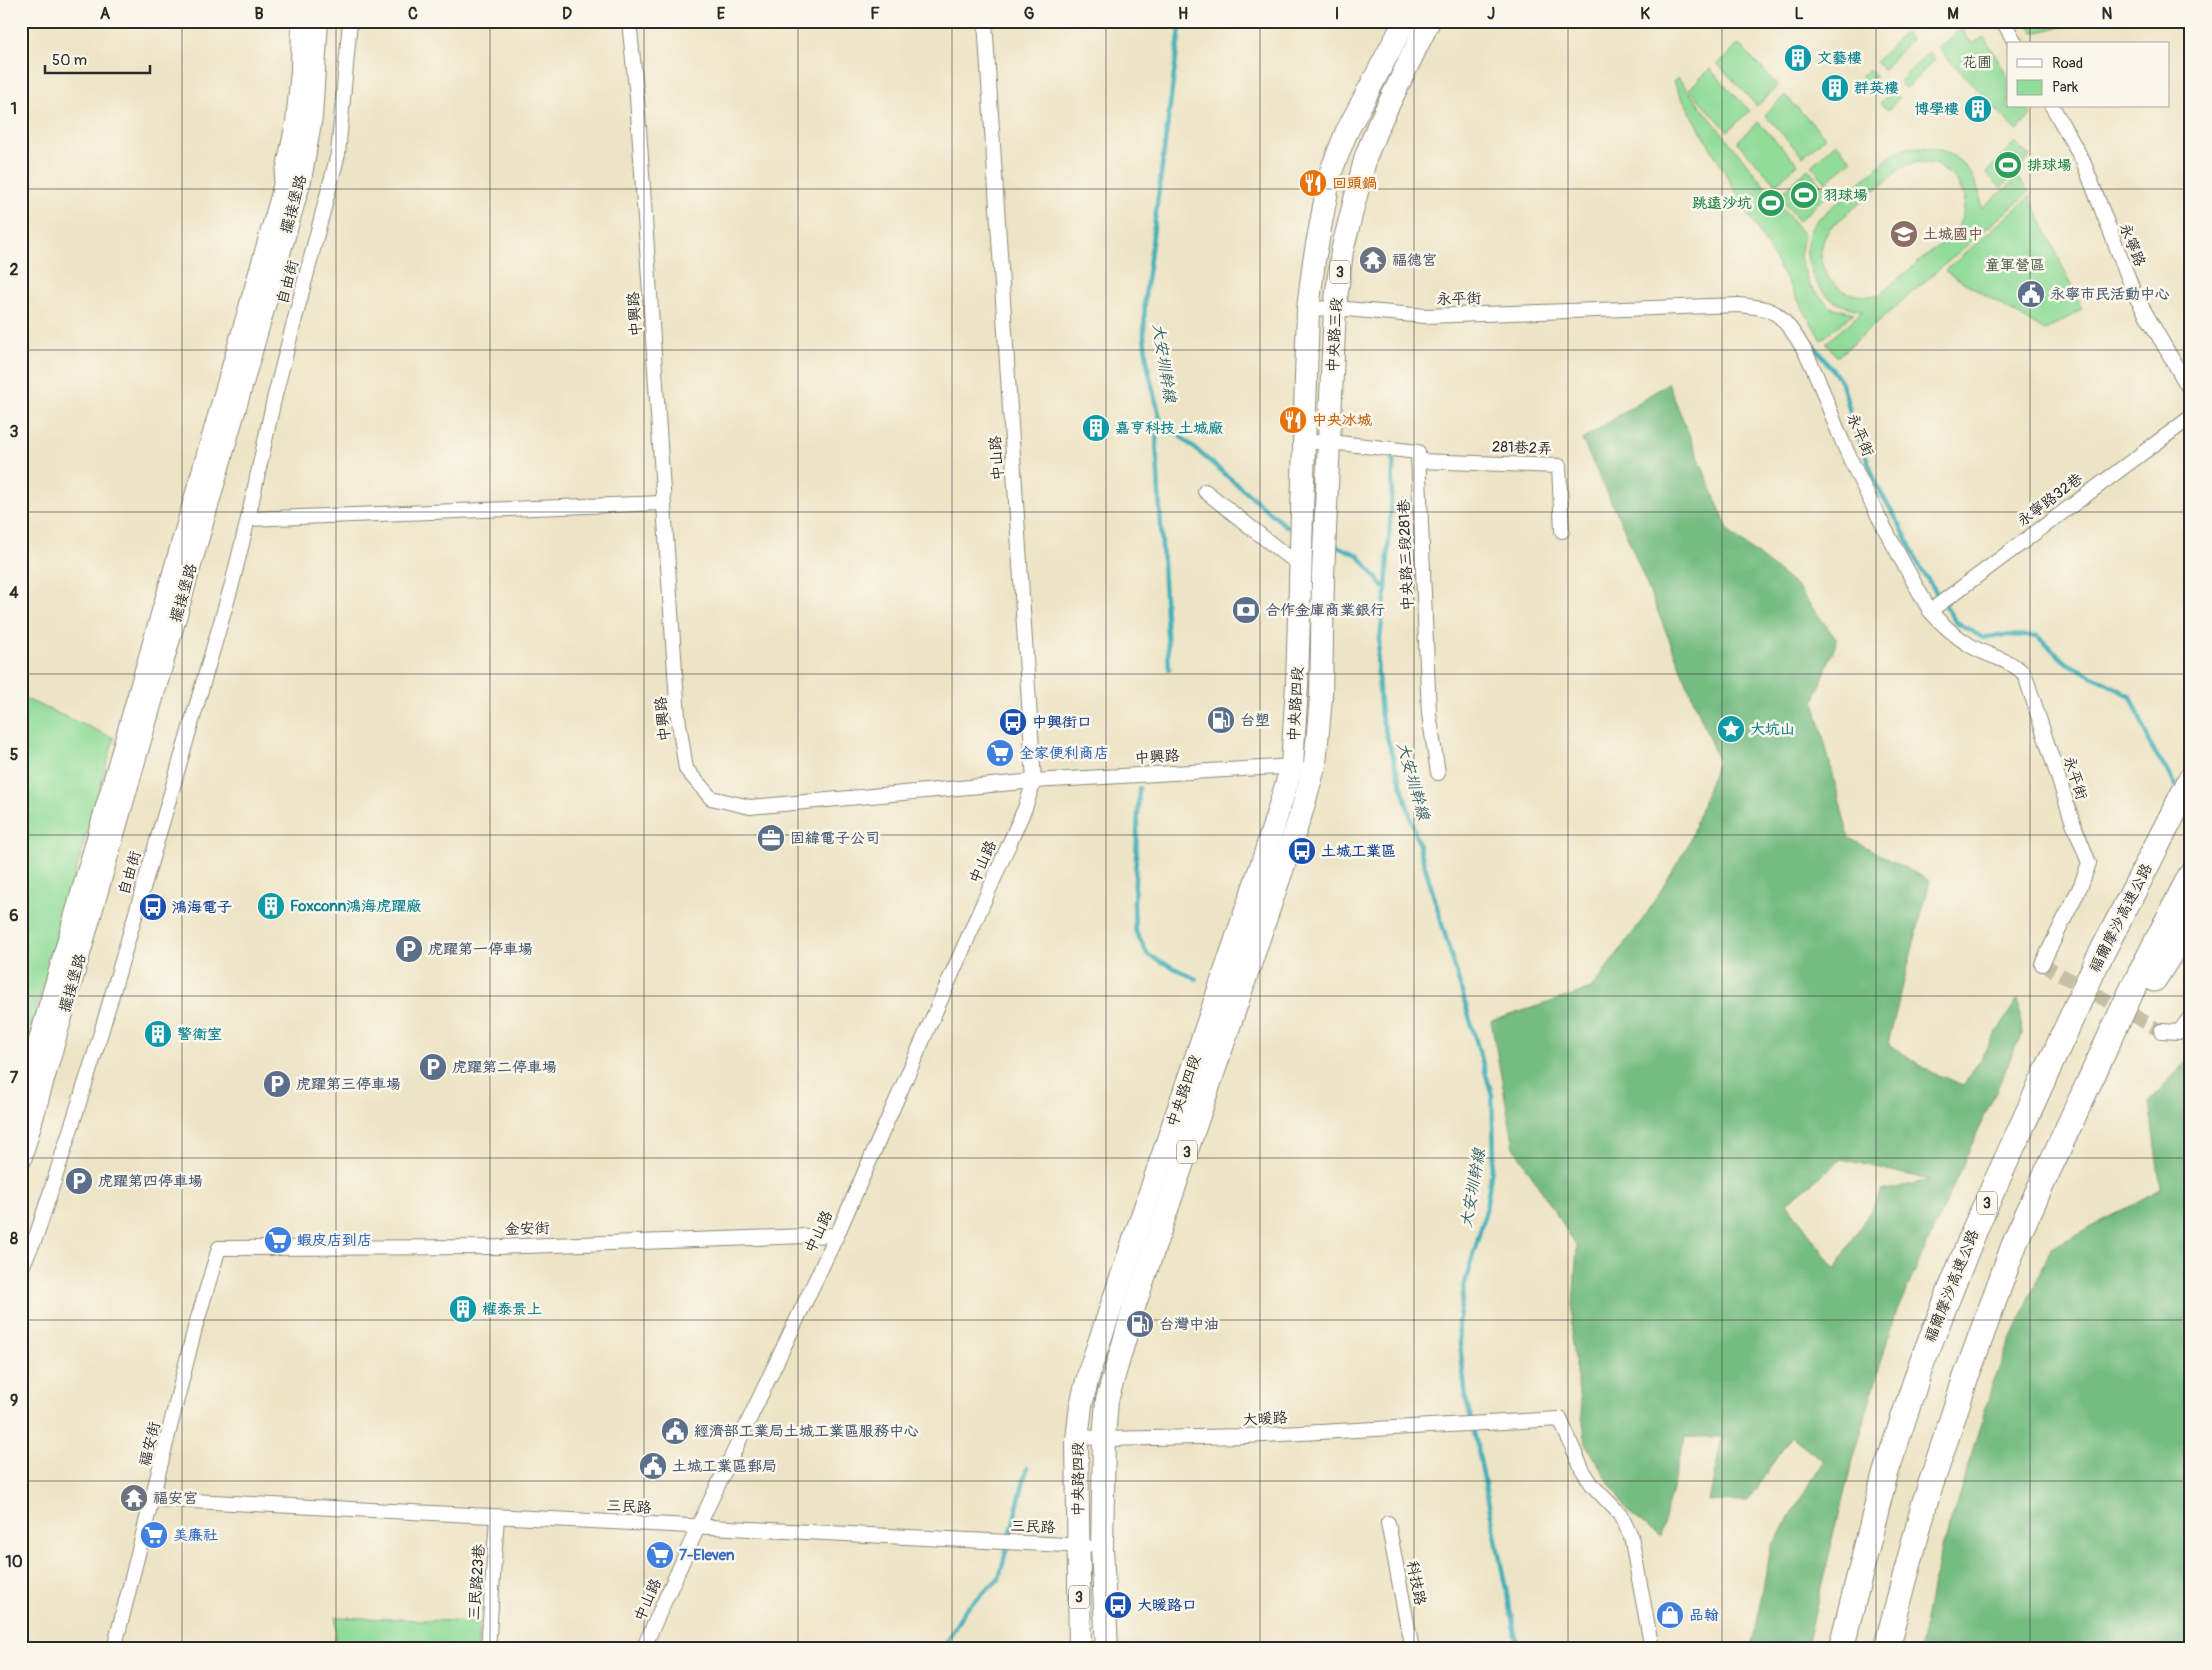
<svg xmlns="http://www.w3.org/2000/svg" width="2212" height="1670" viewBox="0 0 2212 1670" font-family="Pangolin,'LXGW WenKai TC',sans-serif">
<rect width="100%" height="100%" fill="#fbf7ec"/>
<filter id="ink" filterUnits="userSpaceOnUse"><feTurbulence type="fractalNoise" baseFrequency=".02" numOctaves="2"/><feDisplacementMap in="SourceGraphic" scale="10" xChannelSelector="R" yChannelSelector="G"/><feConvolveMatrix kernelMatrix="1 2 1 2 8 2 1 2 1" color-interpolation-filters="sRGB"/></filter>
<filter id="wash" filterUnits="userSpaceOnUse"><feTurbulence type="fractalNoise" baseFrequency=".0096" numOctaves="4" result="noise"/><feDisplacementMap in="SourceGraphic" scale="20" xChannelSelector="R" yChannelSelector="G"/><feGaussianBlur stdDeviation="1.12" result="paint"/><feColorMatrix in="noise" values="0 0 0 0 0 0 0 0 0 0 0 0 0 0 0 0 0 1.4 0 .05"/><feComposite in="paint" operator="in"/></filter>
<g filter="url(#wash)">
<rect width="100%" height="100%" fill="#ede4c5"/>
<g fill="#91dc99" stroke="#5e8462" fill-rule="evenodd">
<polygon points="2027,21 2084,21 2034,33"/>
<polygon points="1961,28 1972,44 1984,37 2008,77 2008,106 2026,106 2031,115 2017,131 1938,48"/>
<polygon points="1905,32 1911,40 1883,69 1876,62"/>
<polygon points="1739,44 1778,86 1757,106 1718,64"/>
<polygon points="1929,52 1935,59 1906,89 1899,82"/>
<polygon points="1710,69 1750,111 1728,131 1689,89"/>
<polygon points="1869,69 1876,76 1865,89 1857,81"/>
<polygon points="1678,78 1804,235 1800,257 1809,285 1830,307 1854,313 1821,340 1673,82"/>
<polygon points="1892,91 1899,98 1888,110 1880,103"/>
<polygon points="1785,95 1825,137 1803,157 1765,115"/>
<polygon points="1758,122 1798,164 1776,184 1737,142"/>
<polygon points="1836,143 1852,160 1826,182 1811,166"/>
<polygon points="2015,143 2030,157 2001,188 1986,173"/>
<path d="M1922,147C1959,149 1978,174 1982,208L2018,178L2029,192L1837,357L1826,343L1863,311C1852,308 1841,306 1831,299C1812,284 1801,255 1810,232C1811,227 1815,223 1818,219L1894,153L1907,148ZM1920,162L1935,164L1956,179L1965,197L1963,215L1956,231L1880,294C1853,302 1821,285 1821,254C1821,244 1825,236 1830,228L1905,165Z"/>
<polygon points="1808,169 1829,193 1799,221 1779,196"/>
<polygon points="2030,196 2082,309 2045,331 1945,271"/>
<polygon points="21,697 114,738 21,1064"/>
<polygon points="336,1617 479,1622 478,1649 335,1649"/>
</g>
<g fill="#74bc81" stroke="#507456" fill-rule="evenodd">
<path d="M1668,383L1729,532L1796,586L1837,640L1814,701L1849,838L1930,881L1888,1043L1930,1072L1964,1085L2018,998L2022,1033L1893,1320L1848,1478L1806,1649H1751L1771,1548L1824,1461L1791,1436L1747,1502L1709,1501L1722,1437H1685L1660,1537L1626,1510L1586,1444L1571,1337L1577,1247L1514,1147L1491,1021L1591,989L1646,915L1688,845L1718,760L1623,526L1582,440ZM1842,1159L1929,1180L1882,1191L1835,1269L1787,1203Z"/>
<polygon points="2191,1056 2191,1649 1920,1649 1931,1587 1994,1380 2051,1248 2161,1190 2149,1102"/>
</g>
<g fill="none" stroke-linecap="round" stroke-linejoin="round">
<g stroke="#3eafb8" stroke-width="4.5">
<polyline points="1181,21 1145,296 1144,336 1148,368 1160,419 1286,526 1294,529"/>
<polyline points="1804,331 1842,383 1854,425 1878,488 1900,525 1921,569 1955,621 1983,638 1998,635 2037,636 2067,663 2131,696 2152,748 2177,787"/>
<polyline points="1160,419 1156,440 1169,669"/>
<polyline points="1332,544 1358,555 1386,590 1377,662 1381,716 1492,1095 1494,1152 1486,1210 1465,1283 1458,1324 1466,1399 1477,1445 1518,1649"/>
<polyline points="1386,590 1394,455"/>
<polyline points="1139,788 1134,903 1135,930 1148,955 1196,979"/>
<polyline points="942,1649 965,1610 999,1579 1027,1468"/>
</g>
</g>
</g>
<g filter="url(#ink)">
<g fill="none" stroke-linecap="round" stroke-linejoin="round">
<polyline stroke="#c6bfa6" stroke-width="14" stroke-dasharray="14 7" stroke-linecap="butt" points="2042,964 2161,1031"/>
<defs>
<g id="street">
<polyline points="629,21 637,98 678,717 686,769 711,798 750,807 1034,781 1297,766"/>
<polyline points="2003,21 2016,44"/>
<polyline points="2052,106 2083,161 2135,295 2191,392"/>
<path d="M1308,309L1335,308L1425,316L1739,305C1755,307 1771,307 1782,319C1814,353 1825,403 1844,445C1868,500 1900,558 1930,611C1942,625 1955,636 1971,646C1989,657 2011,659 2025,675L2072,820L2089,863L2081,885L2042,964"/>
<polyline points="1303,442 1330,442 1418,452 1429,714 1438,773"/>
<polyline points="1419,461 1559,466 1562,531"/>
<polyline points="1205,491 1283,553 1301,564"/>
<polyline points="248,519 663,503"/>
<polyline points="1930,611 2191,417"/>
<polyline points="2161,1031 2179,1032 2191,1016"/>
<polyline points="21,1269 37,1234 95,1053 232,584 248,519 275,395 338,154 350,21"/>
<polyline points="1077,1436 1104,1439 1245,1436 1560,1419 1582,1469 1593,1486 1620,1514 1631,1536 1652,1649"/>
<polyline points="153,1499 1086,1546"/>
<polyline points="1388,1523 1412,1649"/>
<polyline points="114,1649 195,1328 219,1248 498,1247 837,1235"/>
<polyline points="488,1649 497,1517"/>
<polyline points="643,1649 698,1527 837,1235 1025,808 1034,781 985,21"/>
</g>
<g id="secondary">
<polyline points="21,1103 281,196 296,123 301,71 302,21"/>
<polyline points="21,1160 301,180 312,117 318,21"/>
</g>
<g id="primary">
<polyline points="1080,1649 1077,1440 1081,1405 1090,1369 1265,854 1292,766 1297,685 1308,309 1314,261 1330,174 1346,133 1405,21"/>
<polyline points="1107,1649 1102,1548 1104,1439 1107,1400 1134,1307 1301,814 1315,764 1321,698 1323,575 1335,308 1342,251 1366,156 1378,126 1429,21"/>
</g>
<g id="highway">
<polyline points="2154,979 2191,920"/>
<polyline points="1841,1649 1884,1478 1922,1362 1977,1224 2096,964 2191,779"/>
<polyline points="1886,1649 1925,1502 1966,1377 2017,1237 2133,988 2191,875"/>
</g>
</defs>
<use href="#street" stroke="#8c8878" stroke-width="16"/>
<use href="#secondary" stroke="#8c8878" stroke-width="22"/>
<use href="#primary" stroke="#8c8878" stroke-width="24"/>
<use href="#highway" stroke="#8c8878" stroke-width="27"/>
<use href="#street" stroke="#fff" stroke-width="14"/>
<use href="#secondary" stroke="#fff" stroke-width="20"/>
<use href="#primary" stroke="#fff" stroke-width="22"/>
<use href="#highway" stroke="#fff" stroke-width="25"/>
</g>
</g>
<path fill="none" stroke="#2b2b2b" stroke-width="1" stroke-opacity="0.55" d="M182,21V1649M336,21V1649M490,21V1649M644,21V1649M798,21V1649M952,21V1649M1106,21V1649M1260,21V1649M1414,21V1649M1568,21V1649M1722,21V1649M1876,21V1649M2030,21V44M2030,106V1649M21,189H2191M21,350H2191M21,512H2191M21,674H2191M21,835H2191M21,996H2191M21,1158H2191M21,1320H2191M21,1481H2191"/>
<defs>
<symbol id="building-disc" viewBox="-11 -11 22 22"><circle r="9.5" fill="#0f9aa8" stroke="#fbf7ec"/><path d="M-4-6H4V6H1V3H-1V6H-4ZM-2.5-4.3h1.7v1.8h-1.7ZM.8-4.3h1.7v1.8H.8ZM-2.5-1h1.7V.8h-1.7ZM.8-1h1.7V.8H.8Z" fill="#fff"/></symbol>
<symbol id="stadium-disc" viewBox="-11 -11 22 22"><circle r="9.5" fill="#2e9e5b" stroke="#fbf7ec"/><path d="M0-5a6.5 5 0 1 0 0 10a6.5 5 0 1 0 0-10ZM-3.5-1.8h7v3.6h-7Z" fill="#fff"/></symbol>
<symbol id="restaurant-disc" viewBox="-11 -11 22 22"><circle r="9.5" fill="#e8710a" stroke="#fbf7ec"/><path d="M-5-6h1v4h1v-4h1v4h1v-4h1v5L-1.5 .5V6h-2V.5L-5-1ZM5-6V6H3V1.5H1.5Q1.5-4 5-6Z" fill="#fff"/></symbol>
<symbol id="school-disc" viewBox="-11 -11 22 22"><circle r="9.5" fill="#8d6e63" stroke="#fbf7ec"/><path d="M0-5L7-2L0 1L-7-2ZM-4 1L0 2.5L4 1V4Q0 6-4 4Z" fill="#fff"/></symbol>
<symbol id="temple-disc" viewBox="-11 -11 22 22"><circle r="9.5" fill="#6b7280" stroke="#fbf7ec"/><path d="M0-6L5-2H3V0L6.5 2.5H4V6H1.5V3h-3V6H-4V2.5H-6.5L-3 0V-2H-5Z" fill="#fff"/></symbol>
<symbol id="civic-disc" viewBox="-11 -11 22 22"><circle r="9.5" fill="#5c6f8a" stroke="#fbf7ec"/><path d="M-.6-6.5H3V-4.5H.6V-3L4-1V1h2V6H-6V1h2V-1L-.6-3ZM-1.2 2.5V6h2.4V2.5Z" fill="#fff"/></symbol>
<symbol id="bank-disc" viewBox="-11 -11 22 22"><circle r="9.5" fill="#5c6f8a" stroke="#fbf7ec"/><path d="M-6-4H6V4H-6ZM0-2.3a2.3 2.3 0 1 0 0 4.6a2.3 2.3 0 1 0 0-4.6Z" fill="#fff"/></symbol>
<symbol id="fuel-disc" viewBox="-11 -11 22 22"><circle r="9.5" fill="#5c6f8a" stroke="#fbf7ec"/><path d="M-5.5-6h7V0h2V4h1.3V-2.5L3-4.5l.8-.8L6-3V5H2.5V1h-1V6h-7ZM-4.2-4.7v3.2H.2V-4.7Z" fill="#fff"/></symbol>
<symbol id="bus-disc" viewBox="-11 -11 22 22"><circle r="9.5" fill="#1a4fb4" stroke="#fbf7ec"/><path d="M-5-6H5V4H4V6H2V4H-2V6H-4V4H-5ZM-3.5-4V0h7V-4ZM-3.5 1.2v1.5H-2V1.2ZM2 1.2v1.5H3.5V1.2Z" fill="#fff"/></symbol>
<symbol id="sight-disc" viewBox="-11 -11 22 22"><circle r="9.5" fill="#0f9aa8" stroke="#fbf7ec"/><path d="M0-6L1.8-2.2L6-1.7L2.9 1.2L3.7 5.4L0 3.3L-3.7 5.4L-2.9 1.2L-6-1.7L-1.8-2.2Z" fill="#fff"/></symbol>
<symbol id="supermarket-disc" viewBox="-11 -11 22 22"><circle r="9.5" fill="#3f7fe0" stroke="#fbf7ec"/><path d="M-6-5.5h2.5l.6 2H6L4.5 2H-2.5L-4.4-4H-6ZM-1.5 3.2a1.3 1.3 0 1 0 .1 0ZM3 3.2a1.3 1.3 0 1 0 .1 0Z" fill="#fff"/></symbol>
<symbol id="office-disc" viewBox="-11 -11 22 22"><circle r="9.5" fill="#5c6f8a" stroke="#fbf7ec"/><path d="M-6-3h4V-5.5h4V-3h4V5H-6ZM-1-4.5V-3h2v-1.5ZM-6 0V1H6V0Z" fill="#fff"/></symbol>
<symbol id="parking-disc" viewBox="-11 -11 22 22"><circle r="9.5" fill="#5c6f8a" stroke="#fbf7ec"/><path d="M-3.5-5.5H1a3.5 3.5 0 0 1 0 7H-1V5.5H-3.5ZM-1-3.4V-.6H.8a1.4 1.4 0 0 0 0-2.8Z" fill="#fff"/></symbol>
<symbol id="shop-disc" viewBox="-11 -11 22 22"><circle r="9.5" fill="#3f7fe0" stroke="#fbf7ec"/><path d="M-5-2.5h2.3a2.7 3.5 0 0 1 5.4 0H5L5.5 6h-11ZM-1.5-2.5h3a1.5 2.3 0 0 0-3 0Z" fill="#fff"/></symbol>
</defs>
<g fill-rule="evenodd">
<use href="#building-disc" x="1782" y="42" width="32" height="32"/>
<use href="#building-disc" x="1819" y="72" width="32" height="32"/>
<use href="#building-disc" x="1962" y="93" width="32" height="32"/>
<use href="#stadium-disc" x="1992" y="149" width="32" height="32"/>
<use href="#restaurant-disc" x="1297" y="167" width="32" height="32"/>
<use href="#stadium-disc" x="1788" y="179" width="32" height="32"/>
<use href="#stadium-disc" x="1755" y="187" width="32" height="32"/>
<use href="#school-disc" x="1888" y="218" width="32" height="32"/>
<use href="#temple-disc" x="1357" y="244" width="32" height="32"/>
<use href="#civic-disc" x="2015" y="278" width="32" height="32"/>
<use href="#restaurant-disc" x="1277" y="404" width="32" height="32"/>
<use href="#building-disc" x="1080" y="412" width="32" height="32"/>
<use href="#bank-disc" x="1230" y="594" width="32" height="32"/>
<use href="#fuel-disc" x="1205" y="704" width="32" height="32"/>
<use href="#bus-disc" x="997" y="706" width="32" height="32"/>
<use href="#sight-disc" x="1715" y="713" width="32" height="32"/>
<use href="#supermarket-disc" x="984" y="737" width="32" height="32"/>
<use href="#office-disc" x="755" y="822" width="32" height="32"/>
<use href="#bus-disc" x="1286" y="835" width="32" height="32"/>
<use href="#building-disc" x="255" y="890" width="32" height="32"/>
<use href="#bus-disc" x="137" y="891" width="32" height="32"/>
<use href="#parking-disc" x="393" y="933" width="32" height="32"/>
<use href="#building-disc" x="142" y="1018" width="32" height="32"/>
<use href="#parking-disc" x="417" y="1051" width="32" height="32"/>
<use href="#parking-disc" x="261" y="1068" width="32" height="32"/>
<use href="#parking-disc" x="63" y="1165" width="32" height="32"/>
<use href="#supermarket-disc" x="262" y="1224" width="32" height="32"/>
<use href="#building-disc" x="447" y="1293" width="32" height="32"/>
<use href="#fuel-disc" x="1124" y="1308" width="32" height="32"/>
<use href="#civic-disc" x="659" y="1415" width="32" height="32"/>
<use href="#civic-disc" x="637" y="1450" width="32" height="32"/>
<use href="#temple-disc" x="118" y="1482" width="32" height="32"/>
<use href="#supermarket-disc" x="138" y="1519" width="32" height="32"/>
<use href="#supermarket-disc" x="644" y="1539" width="32" height="32"/>
<use href="#bus-disc" x="1102" y="1589" width="32" height="32"/>
<use href="#shop-disc" x="1654" y="1599" width="32" height="32"/>
</g>
<g text-anchor="middle" dominant-baseline="central" stroke-width="5" stroke-linejoin="round" paint-order="stroke">
<g fill="#fbf7ec" stroke="#696865" stroke-width="1">
<rect x="1330" y="260.5" width="20" height="23" rx="4"/>
<rect x="1177" y="1140.5" width="20" height="23" rx="4"/>
<rect x="1977" y="1191.5" width="20" height="23" rx="4"/>
<rect x="1069" y="1585.5" width="20" height="23" rx="4"/>
</g>
<g font-size="14" font-weight="bold" fill="#2b2b2b">
<text x="1340" y="272">3</text>
<text x="1187" y="1152">3</text>
<text x="1987" y="1203">3</text>
<text x="1079" y="1597">3</text>
</g>
<g font-size="15" font-weight="bold" fill="#0d838f" stroke="#fbf7ec" text-anchor="start">
<text x="1817" y="58">文藝樓</text>
<text x="1854" y="88">群英樓</text>
<text x="1959" y="109" text-anchor="end">博學樓</text>
<text x="1115" y="428">嘉亨科技 土城廠</text>
<text x="1750" y="729">大坑山</text>
<text x="290" y="906">Foxconn鴻海虎躍廠</text>
<text x="177" y="1034">警衛室</text>
<text x="482" y="1309">權泰景上</text>
</g>
<g font-size="15" fill="#445746" stroke="#fbf7ec">
<text x="1977" y="62">花圃</text>
<text x="2015" y="265">童軍營區</text>
</g>
<g font-size="15" font-weight="bold" fill="#27864d" stroke="#fbf7ec" text-anchor="start">
<text x="2027" y="165">排球場</text>
<text x="1823" y="195">羽球場</text>
<text x="1752" y="203" text-anchor="end">跳遠沙坑</text>
</g>
<g font-size="15" font-weight="bold" fill="#c56008" stroke="#fbf7ec" text-anchor="start">
<text x="1332" y="183">回頭鍋</text>
<text x="1312" y="420">中央冰城</text>
</g>
<g font-size="15" fill="#2b2b2b" stroke="#fbf7ec">
<text transform="translate(294 204) rotate(-75)">擺接堡路</text>
<text transform="translate(2132 245) rotate(68)">永寧路</text>
<text transform="translate(288 282) rotate(-75)">自由街</text>
<text transform="translate(1459 299) rotate(-1)">永平街</text>
<text transform="translate(635 314) rotate(-94)">中興路</text>
<text transform="translate(1335 335) rotate(-87)">中央路三段</text>
<text transform="translate(1860 435) rotate(67)">永平街</text>
<text transform="translate(1522 448) rotate(2)">281巷2弄</text>
<text transform="translate(997 458) rotate(-94)">中山路</text>
<text transform="translate(2050 500) rotate(-37)">永寧路32巷</text>
<text transform="translate(1406 555) rotate(-92)">中央路三段281巷</text>
<text transform="translate(184 593) rotate(-74)">擺接堡路</text>
<text transform="translate(1296 704) rotate(-87)">中央路四段</text>
<text transform="translate(663 719) rotate(-96)">中興路</text>
<text transform="translate(1157 757) rotate(-3)">中興路</text>
<text transform="translate(2075 778) rotate(72)">永平街</text>
<text transform="translate(983 862) rotate(-66)">中山路</text>
<text transform="translate(130 873) rotate(-74)">自由街</text>
<text transform="translate(2121 918) rotate(-63)">福爾摩沙高速公路</text>
<text transform="translate(73 983) rotate(-74)">擺接堡路</text>
<text transform="translate(1184 1091) rotate(-71)">中央路四段</text>
<text transform="translate(527 1229) rotate(-2)">金安街</text>
<text transform="translate(819 1232) rotate(-65)">中山路</text>
<text transform="translate(1952 1286) rotate(-68)">福爾摩沙高速公路</text>
<text transform="translate(1265 1419) rotate(-3)">大暖路</text>
<text transform="translate(150 1444) rotate(-76)">福安街</text>
<text transform="translate(1078 1479) rotate(-90)">中央路四段</text>
<text transform="translate(629 1507) rotate(3)">三民路</text>
<text transform="translate(1033 1527) rotate(2)">三民路</text>
<text transform="translate(477 1582) rotate(-86)">三民路23巷</text>
<text transform="translate(1416 1583) rotate(79)">科技路</text>
<text transform="translate(648 1600) rotate(-66)">中山路</text>
</g>
<g font-size="15" font-weight="bold" fill="#785e54" stroke="#fbf7ec" text-anchor="start">
<text x="1923" y="234">土城國中</text>
</g>
<g font-size="15" font-weight="bold" fill="#5b616d" stroke="#fbf7ec" text-anchor="start">
<text x="1392" y="260">福德宮</text>
<text x="153" y="1498">福安宮</text>
</g>
<g font-size="15" font-weight="bold" fill="#4e5e75" stroke="#fbf7ec" text-anchor="start">
<text x="2050" y="294">永寧市民活動中心</text>
<text x="1265" y="610">合作金庫商業銀行</text>
<text x="1240" y="720">台塑</text>
<text x="790" y="838">固緯電子公司</text>
<text x="428" y="949">虎躍第一停車場</text>
<text x="452" y="1067">虎躍第二停車場</text>
<text x="296" y="1084">虎躍第三停車場</text>
<text x="98" y="1181">虎躍第四停車場</text>
<text x="1159" y="1324">台灣中油</text>
<text x="694" y="1431">經濟部工業局土城工業區服務中心</text>
<text x="672" y="1466">土城工業區郵局</text>
</g>
<g font-size="15" font-weight="bold" fill="#164399" stroke="#fbf7ec" text-anchor="start">
<text x="1032" y="722">中興街口</text>
<text x="1321" y="851">土城工業區</text>
<text x="172" y="907">鴻海電子</text>
<text x="1137" y="1605">大暖路口</text>
</g>
<g font-size="15" font-weight="bold" fill="#366cbe" stroke="#fbf7ec" text-anchor="start">
<text x="1019" y="753">全家便利商店</text>
<text x="297" y="1240">蝦皮店到店</text>
<text x="173" y="1535">美廉社</text>
<text x="679" y="1555">7-Eleven</text>
<text x="1689" y="1615">品翰</text>
</g>
<g font-size="16" font-style="italic" fill="#336063" stroke="#fbf7ec">
<text transform="translate(1164 363) rotate(81)">大安圳幹線</text>
<text transform="translate(1413 781) rotate(74)">大安圳幹線</text>
<text transform="translate(1473 1188) rotate(-80)">大安圳幹線</text>
</g>
</g>
<rect width="2212" height="1670" fill="none" stroke="#fbf7ec" stroke-width="55"/>
<rect x="2007" y="42" width="162" height="65" fill="#fbf7ec" stroke="#a8a59f"/>
<rect x="2017" y="59" width="25" height="8" fill="#ffffff" stroke="#a8a59f"/>
<text x="2052" y="68" font-size="15" fill="#2b2b2b">Road</text>
<rect x="2017" y="80" width="25" height="15" fill="#91dc99" stroke="#a8a59f"/>
<text x="2052" y="92" font-size="15" fill="#2b2b2b">Park</text>
<path d="M45 65v8h105v-8" fill="none" stroke="#2b2b2b" stroke-width="2.5"/>
<text x="52" y="65" font-size="15" fill="#2b2b2b" stroke="#fbf7ec" stroke-width="4" paint-order="stroke">50 m</text>
<rect x="28" y="28" width="2156" height="1614" fill="none" stroke="#2b2b2b" stroke-width="2"/>
<g font-size="16" text-anchor="middle" font-weight="bold" fill="#2b2b2b">
<text x="105" y="19">A</text>
<text x="259" y="19">B</text>
<text x="413" y="19">C</text>
<text x="567" y="19">D</text>
<text x="721" y="19">E</text>
<text x="875" y="19">F</text>
<text x="1029" y="19">G</text>
<text x="1183" y="19">H</text>
<text x="1337" y="19">I</text>
<text x="1491" y="19">J</text>
<text x="1645" y="19">K</text>
<text x="1799" y="19">L</text>
<text x="1953" y="19">M</text>
<text x="2107" y="19">N</text>
<text x="14" y="114">1</text>
<text x="14" y="275">2</text>
<text x="14" y="437">3</text>
<text x="14" y="598">4</text>
<text x="14" y="760">5</text>
<text x="14" y="921">6</text>
<text x="14" y="1083">7</text>
<text x="14" y="1244">8</text>
<text x="14" y="1406">9</text>
<text x="14" y="1567">10</text>
</g>
</svg>
